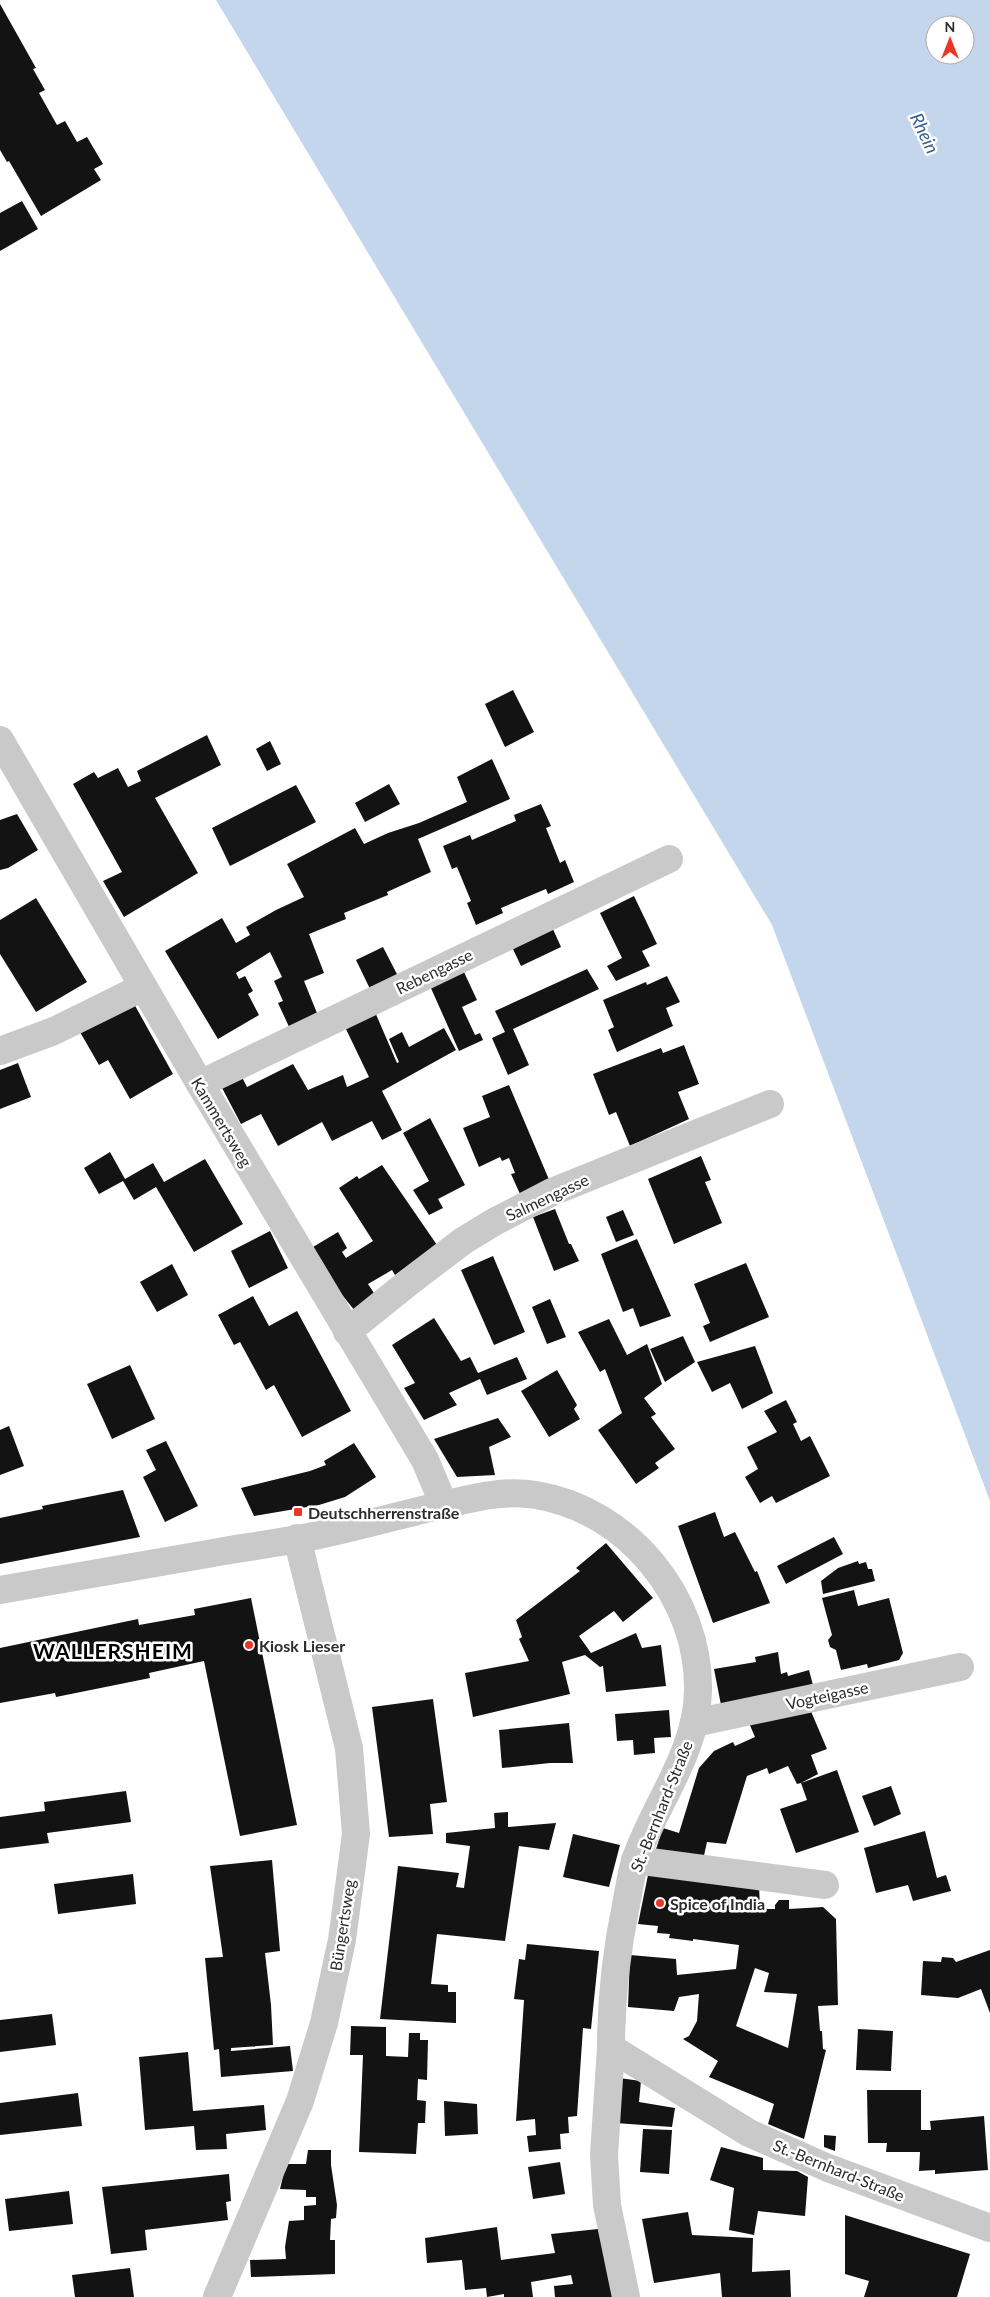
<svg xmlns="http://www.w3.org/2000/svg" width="990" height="2297" viewBox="0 0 990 2297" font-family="Lato,sans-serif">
<rect width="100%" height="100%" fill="#fff"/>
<path fill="#c3d6ec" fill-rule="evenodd" d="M216,0H990V1501L772,925ZM935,25H965V55H935Z"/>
<g fill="#131313" fill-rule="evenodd">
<polygon points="0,4 36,68 33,69 45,90 39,93 57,125 65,121 77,142 87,137 103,164 94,169 101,180 41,216 9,161 7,162 0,150"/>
<polygon points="22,201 38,229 0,251 0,213"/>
<polygon points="513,690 534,732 505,747 485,704"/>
<polygon points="207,735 221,765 155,798 198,873 124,917 103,881 122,872 73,784 94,772 98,778 118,768 128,787 141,781 137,771"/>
<polygon points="270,741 281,764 267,771 256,749"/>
<polygon points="492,759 510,799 418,839 431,872 387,892 388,895 344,913 346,919 309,934 324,973 304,981 319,1018 291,1031 278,1003 283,1001 274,981 282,977 270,952 236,973 239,979 245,976 253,991 248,994 259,1015 218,1039 165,951 222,918 236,943 250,935 246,927 276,910 304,897 287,864 355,828 364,844 388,833 419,823 467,802 457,777"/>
<polygon points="389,784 400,804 365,822 355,803"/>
<polygon points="296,785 316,822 230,866 212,828"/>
<polygon points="541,804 551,826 546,828 560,863 565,860 574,882 548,894 546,889 501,908 503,913 476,925 467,903 471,901 457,867 452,869 443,846 470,835 472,840 516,821 514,815"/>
<polygon points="17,814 38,850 8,868 0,870 0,820"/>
<polygon points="634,896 657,944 642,951 650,966 616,981 607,966 622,958 600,913"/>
<polygon points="36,898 87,982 36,1012 0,954 0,920"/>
<polygon points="552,927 561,947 521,966 512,947"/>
<polygon points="383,947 400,980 372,993 356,960"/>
<polygon points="587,969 599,989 513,1029 529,1065 508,1075 492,1038 505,1032 495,1011"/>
<polygon points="463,970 477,1000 462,1007 475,1035 480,1033 483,1040 459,1051 430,986"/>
<polygon points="667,976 680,1002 666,1008 673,1026 617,1052 608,1030 614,1027 603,1000 646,982 647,985"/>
<polygon points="133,1002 173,1074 130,1099 108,1060 99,1065 80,1032"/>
<polygon points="375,1012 397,1063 399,1062 389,1039 402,1032 409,1047 444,1028 456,1050 382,1091 402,1130 382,1140 372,1121 332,1141 322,1122 278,1146 261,1114 241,1124 221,1086 241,1075 247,1087 293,1064 308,1090 343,1075 347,1087 369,1077 345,1027"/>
<polygon points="684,1045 699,1084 678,1092 689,1119 630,1146 616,1112 609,1115 593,1074 661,1048 663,1053"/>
<polygon points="18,1063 31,1097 0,1109 0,1070"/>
<polygon points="509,1085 550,1182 520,1194 511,1174 515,1173 509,1158 502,1161 500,1157 479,1167 463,1128 490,1117 482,1096"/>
<polygon points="430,1118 465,1185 438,1199 443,1208 429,1215 413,1190 429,1181 403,1133"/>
<polygon points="110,1152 125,1179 153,1163 164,1182 205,1159 243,1224 194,1252 156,1187 134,1200 123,1181 99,1194 84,1168"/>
<polygon points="701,1156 711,1180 705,1182 722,1223 674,1244 648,1179"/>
<polygon points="382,1165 437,1245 395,1275 392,1270 368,1284 376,1296 355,1311 339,1291 313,1247 338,1232 347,1248 342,1252 346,1258 373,1241 339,1188 357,1176 359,1179"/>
<polygon points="555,1209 569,1244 571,1244 579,1261 554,1271 533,1217"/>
<polygon points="623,1210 634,1235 616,1242 606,1217"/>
<polygon points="270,1231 288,1268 249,1288 231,1251"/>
<polygon points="637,1239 671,1316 640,1327 633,1308 623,1312 601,1254"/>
<polygon points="493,1256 525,1332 494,1345 461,1270"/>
<polygon points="746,1263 769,1317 710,1342 703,1326 710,1323 694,1284"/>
<polygon points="172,1264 188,1295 157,1312 140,1282"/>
<polygon points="253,1296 269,1326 297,1311 351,1411 302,1437 274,1385 266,1390 240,1342 234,1345 218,1315"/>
<polygon points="550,1299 566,1337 547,1344 532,1307"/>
<polygon points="434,1318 461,1361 470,1357 478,1373 517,1357 527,1379 487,1395 480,1379 449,1393 457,1405 424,1420 404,1388 415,1383 392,1345"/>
<polygon points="609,1319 627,1355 647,1344 662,1384 644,1398 656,1414 651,1417 675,1449 655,1463 659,1468 636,1484 598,1430 622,1413 605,1369 600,1372 578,1332"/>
<polygon points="683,1336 695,1362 665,1382 650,1349"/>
<polygon points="755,1346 773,1393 742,1409 730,1383 712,1392 697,1362"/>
<polygon points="130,1365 155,1419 112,1439 87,1384"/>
<polygon points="557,1370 577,1405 574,1409 580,1419 549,1437 521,1391"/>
<polygon points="786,1400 797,1422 793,1424 801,1441 810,1436 830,1476 776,1503 772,1496 760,1503 745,1477 758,1469 747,1447 777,1432 764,1411"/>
<polygon points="498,1418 511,1437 489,1447 495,1475 457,1477 434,1439"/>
<polygon points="9,1426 24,1466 0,1475 0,1430"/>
<polygon points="166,1441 198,1506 165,1522 143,1477 156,1470 146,1450"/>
<polygon points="354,1443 376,1477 345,1497 319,1505 254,1516 241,1488 310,1471 326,1465 324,1461"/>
<polygon points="123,1490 140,1537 0,1564 0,1518 43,1509 42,1506"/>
<polygon points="715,1512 724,1537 735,1532 755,1572 757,1571 770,1603 713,1623 678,1526"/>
<polygon points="834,1537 843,1554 786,1584 777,1566"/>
<polygon points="606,1543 653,1598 623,1622 614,1611 579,1636 591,1653 636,1633 642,1648 661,1645 666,1686 606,1692 603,1666 600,1667 585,1655 562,1662 570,1694 473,1717 465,1673 529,1661 519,1639 522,1637 516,1620 580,1571 576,1568"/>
<polygon points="858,1561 859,1564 866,1562 868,1569 872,1569 875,1581 823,1594 821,1581 838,1568"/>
<polygon points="854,1590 858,1606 889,1598 903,1653 899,1660 868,1668 867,1664 841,1670 836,1650 830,1647 828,1640 832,1635 822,1598"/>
<polygon points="251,1598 297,1825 240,1836 204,1661 149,1673 150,1678 56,1697 55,1693 0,1703 0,1648 138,1619 139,1625 195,1615 194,1609"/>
<polygon points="778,1652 781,1674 787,1672 788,1676 809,1670 814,1689 721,1705 714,1669 756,1662 755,1657"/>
<polygon points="433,1699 447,1802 430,1804 433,1834 389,1837 372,1707"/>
<polygon points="810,1709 827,1749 811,1755 818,1774 801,1783 837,1770 859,1832 796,1853 780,1809 807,1800 801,1783 797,1784 788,1766 769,1774 767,1768 747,1776 726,1844 707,1842 703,1860 655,1852 663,1828 679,1833 699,1768 714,1751 733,1742 735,1746 755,1737 749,1723"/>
<polygon points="669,1710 671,1737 654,1738 655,1753 634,1755 633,1740 617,1741 615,1714"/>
<polygon points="569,1723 573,1763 550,1763 502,1768 499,1730"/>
<polygon points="891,1786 901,1814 874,1826 862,1796"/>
<polygon points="126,1791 131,1822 47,1833 49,1843 0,1849 0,1817 45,1811 44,1802"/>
<polygon points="508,1812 508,1827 556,1823 549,1850 519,1846 505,1941 437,1934 431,1984 448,1985 448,1992 456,1992 456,2023 380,2019 398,1866 459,1873 456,1887 464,1888 470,1846 446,1843 446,1833 495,1828 494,1813"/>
<polygon points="925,1831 937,1878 946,1875 951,1891 913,1901 908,1885 876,1893 864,1848"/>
<polygon points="573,1834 620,1845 609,1887 563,1877"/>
<polygon points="272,1860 280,1951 265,1953 271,2005 273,2045 231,2048 231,2051 290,2046 293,2071 221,2077 219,2049 214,2050 205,1958 223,1957 210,1866"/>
<polygon points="133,1874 136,1904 58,1914 54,1884"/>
<path d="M648,1875L759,1885L760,1909H775V1905L779,1900H789V1909L823,1907L836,1919L838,2005L818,2006L820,2031H822L823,2049L826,2050L804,2139L768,2124L774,2104L709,2077L718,2061L683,2039L689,2036L697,2021L699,1994L679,1997L674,2011L628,2007L630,1955L676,1959L677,1975L736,1969L739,1945L693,1939V1941L669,1938L670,1934L657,1933L658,1926L638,1924ZM755,1968L769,1973L764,1992L797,1994L788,2048L736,2026Z"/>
<polygon points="527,1944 599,1951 591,2029 583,2028 577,2116 568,2117 569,2133 560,2134 561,2149 529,2152 527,2136 536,2135 535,2119 516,2121 524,2000 514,1999 519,1959 525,1960"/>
<polygon points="990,1950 990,2013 981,1989 958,1998 921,1995 923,1961 941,1962 942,1957 953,1958 956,1962"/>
<polygon points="52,2014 56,2045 0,2052 0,2020"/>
<polygon points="351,2026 386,2027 386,2056 408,2057 409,2033 420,2033 420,2040 428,2040 427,2080 418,2079 417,2100 426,2101 425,2123 418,2123 416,2154 359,2152 363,2055 350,2055"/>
<polygon points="858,2029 893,2031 891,2071 856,2070"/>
<polygon points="188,2052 193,2111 264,2105 266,2130 226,2134 227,2149 196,2150 194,2126 145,2130 139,2057"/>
<polygon points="619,2078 641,2081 639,2102 675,2108 672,2127 615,2123"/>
<polygon points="867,2090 921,2090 921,2130 931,2130 930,2121 984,2116 988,2170 935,2174 935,2170 919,2171 920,2152 886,2152 887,2143 868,2143"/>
<polygon points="78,2093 82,2126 0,2135 0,2103"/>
<polygon points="444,2101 477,2104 478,2134 445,2136"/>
<polygon points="643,2129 672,2130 669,2174 640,2172"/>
<polygon points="824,2135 836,2136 835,2151 824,2147"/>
<polygon points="721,2147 763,2158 763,2170 797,2171 808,2177 805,2216 758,2211 754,2235 729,2230 734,2188 710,2180"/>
<polygon points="308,2150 331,2150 331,2165 337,2205 336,2218 331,2219 330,2240 335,2240 335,2274 251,2277 250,2260 286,2259 285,2247 289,2221 304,2220 304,2206 316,2205 316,2197 306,2197 306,2190 280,2189 286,2164 306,2164"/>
<polygon points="560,2162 565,2194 533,2199 528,2167"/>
<polygon points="229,2174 231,2201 226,2202 228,2220 145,2230 147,2250 111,2254 102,2187"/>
<polygon points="69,2191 73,2224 9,2231 5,2199"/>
<polygon points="688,2212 692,2235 753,2238 752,2272 790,2270 791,2297 722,2297 720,2273 654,2283 642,2219"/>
<polygon points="845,2215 970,2254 957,2297 864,2297 869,2281 845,2274"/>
<polygon points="497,2227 501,2260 555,2253 551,2234 598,2229 615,2297 555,2297 554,2286 573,2284 571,2275 531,2282 533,2297 504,2297 504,2294 487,2297 486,2288 465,2290 462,2260 427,2263 425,2238"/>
<polygon points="130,2268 134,2297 75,2297 72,2275"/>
</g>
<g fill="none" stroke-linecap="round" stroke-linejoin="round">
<g stroke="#c9c9c9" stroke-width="28">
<polyline points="0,740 200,1084 425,1460 444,1505"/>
<polyline points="0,1051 54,1031 143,987"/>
<polyline points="200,1084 669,859"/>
<polyline points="347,1332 409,1282 463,1241 494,1222 552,1192 770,1104"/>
<path d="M0,1590C71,1577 142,1565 213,1553C248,1547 284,1542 319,1535C356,1527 393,1517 430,1508C465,1500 500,1489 536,1495C628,1510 700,1598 698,1691C697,1752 656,1802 636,1858C631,1873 629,1890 626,1905C616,1953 611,1999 611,2048L749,2133L828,2168L990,2228"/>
<polyline points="694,1723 960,1667"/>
<polyline points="635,1860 825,1885"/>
<polyline points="611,2048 604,2155 607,2205 626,2297"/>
<polyline points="217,2297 300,2101 324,2023 342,1940 356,1834 349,1748 297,1538"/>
</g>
</g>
<g fill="#eb3626" stroke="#fff" stroke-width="2">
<rect x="293" y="1507" width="10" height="10" rx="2.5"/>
<circle cx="249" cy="1645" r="5"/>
<circle cx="660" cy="1903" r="5"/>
</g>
<g text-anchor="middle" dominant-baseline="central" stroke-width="5" stroke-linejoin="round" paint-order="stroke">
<g font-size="16" fill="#2c2c2c" stroke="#fff">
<text transform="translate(434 971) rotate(-26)">Rebengasse</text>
<text transform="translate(222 1122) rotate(59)">Kammertsweg</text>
<text transform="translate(547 1197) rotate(-25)">Salmengasse</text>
<text transform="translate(827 1695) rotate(-12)">Vogteigasse</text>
<text transform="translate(661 1806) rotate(-68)">St.-Bernhard-Straße</text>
<text transform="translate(342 1925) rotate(-81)">Büngertsweg</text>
<text transform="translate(839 2170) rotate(22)">St.-Bernhard-Straße</text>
</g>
<g font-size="16" font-weight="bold" fill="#2c2c2c" stroke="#fff" text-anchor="start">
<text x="308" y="1512">Deutschherrenstraße</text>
<text x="259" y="1645">Kiosk Lieser</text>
<text x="670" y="1903">Spice of India</text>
</g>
<g font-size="18" font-style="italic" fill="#386090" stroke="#fff">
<text transform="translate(925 133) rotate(64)">Rhein</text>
</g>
<g font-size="21" font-weight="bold" letter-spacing="1" fill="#000" stroke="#fff">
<text x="113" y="1650">WALLERSHEIM</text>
</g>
</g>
<g transform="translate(950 40)"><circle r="24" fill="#ffffff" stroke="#ababab"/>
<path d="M0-4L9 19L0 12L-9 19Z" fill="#eb3626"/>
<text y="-8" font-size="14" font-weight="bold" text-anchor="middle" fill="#2c2c2c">N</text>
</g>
</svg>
